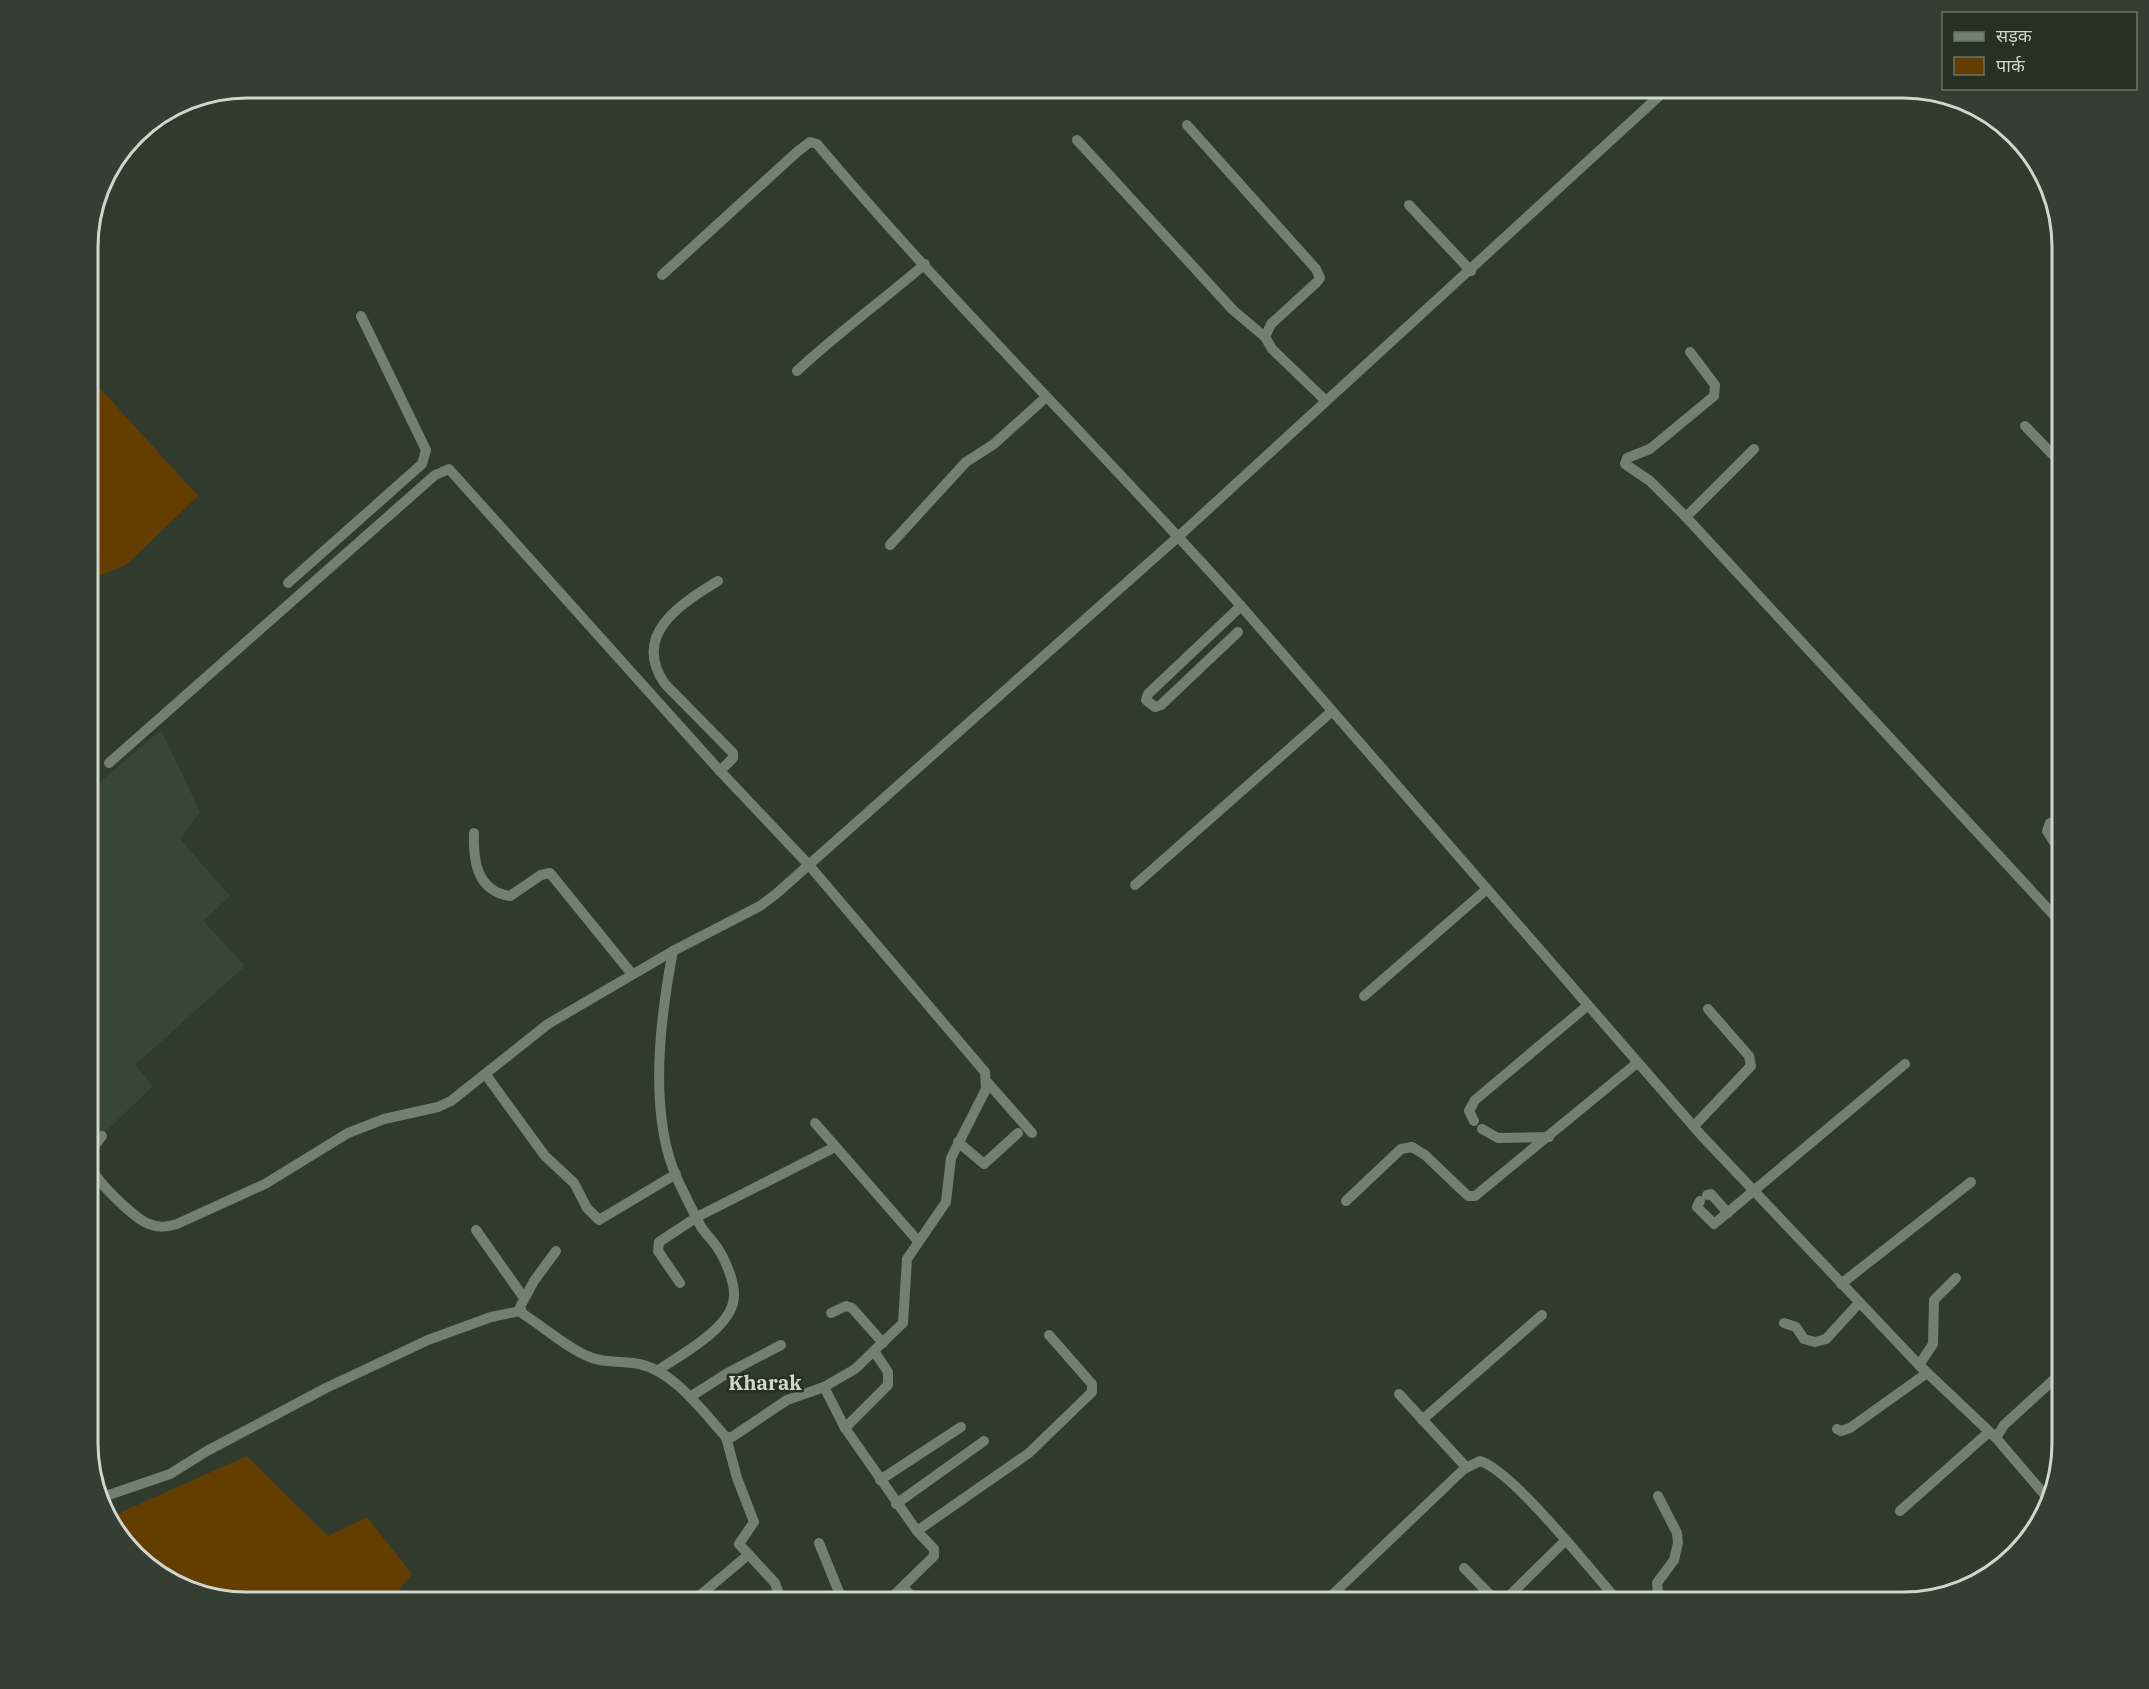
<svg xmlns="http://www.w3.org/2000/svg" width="2149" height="1689" viewBox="0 0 2149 1689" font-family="'IBM Plex Serif','Noto Sans Devanagari',serif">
<rect width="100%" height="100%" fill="#303b2e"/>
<polygon fill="#384735" points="161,730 200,812 180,839 230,896 203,921 245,966 135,1065 153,1086 102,1135 87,1120 87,921 93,916 87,907 87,793"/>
<g fill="#633e00">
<polygon points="87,374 198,496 126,565 87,581"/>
<polygon points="247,1456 328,1536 367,1517 412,1574 389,1602 247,1602 195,1593 149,1569 108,1518"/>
</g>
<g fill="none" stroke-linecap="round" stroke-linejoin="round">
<g stroke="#737f70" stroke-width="10">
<polyline points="1187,125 1316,269 1320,278 1317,282 1271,324 1265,337 1272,349 1326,401"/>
<polyline points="1077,140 1233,310 1265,337"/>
<polyline points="1409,205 1471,271"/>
<path d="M662,275L797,152L810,142L817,144C952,304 1102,450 1241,606L1701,1135L1919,1365L1996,1438"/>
<polyline points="1690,352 1715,385 1714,396 1650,449 1627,458 1625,464 1650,481 1686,517 2062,924"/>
<path d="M797,371C838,333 883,300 925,264"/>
<polyline points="2025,426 2054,456 2062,461"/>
<polyline points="1686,517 1754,449"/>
<polyline points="890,545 966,462 994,444 1045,398"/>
<path d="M718,581C680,604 631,635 665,684L733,753V758L720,771"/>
<polyline points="288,583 422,464 426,450 361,316"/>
<polyline points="1238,632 1161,705 1155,707 1146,700 1148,694 1241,606"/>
<path d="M109,763L435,475L449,469L720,771L808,864L985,1072L986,1089L951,1158L946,1202L907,1259L903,1323L855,1369L824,1387L787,1400L732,1437H726C703,1412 674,1371 639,1364C620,1360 602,1364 585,1355C563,1345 544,1327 523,1314L520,1307L534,1281L556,1251"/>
<polyline points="2062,821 2050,823 2047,831 2054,842 2062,845"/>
<path d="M474,833C473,859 476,891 510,896L541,875L550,873L632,974"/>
<polyline points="1135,885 1331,712"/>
<polyline points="2062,924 2062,942"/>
<polyline points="1364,996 1487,889"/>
<polyline points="486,1075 545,1156 574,1183 587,1208 599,1220 676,1174"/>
<polyline points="988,1083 1032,1133"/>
<polyline points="1474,1121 1469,1111 1475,1100 1587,1006"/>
<polyline points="815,1123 918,1241"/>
<polyline points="1694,1126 1751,1066 1749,1056 1708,1009"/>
<polyline points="1482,1129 1498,1138 1549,1137"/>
<path d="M102,1136C97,1143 88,1150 88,1160C89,1176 135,1219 149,1224C159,1228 167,1227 177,1224L265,1184L348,1133L384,1119L438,1107L451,1101L548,1024L673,951L760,906L776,894L1179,536L1669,87"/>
<polyline points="958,1142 984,1164 1018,1133"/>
<polyline points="1707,1195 1711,1194 1728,1213"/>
<polyline points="1346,1201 1401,1149 1412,1147 1425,1155 1468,1196 1475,1196 1637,1063"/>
<polyline points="1700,1201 1697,1207 1714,1224 1905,1064"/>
<polyline points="476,1230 524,1298"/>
<polyline points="680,1283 658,1251 659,1242 697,1217 835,1147"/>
<polyline points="1841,1284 1971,1182"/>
<polyline points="831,1313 846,1306 852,1308 883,1343"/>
<polyline points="1784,1323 1796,1327 1804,1339 1815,1342 1826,1339 1859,1303"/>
<polyline points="1919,1365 1933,1344 1934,1300 1956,1278"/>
<path d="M657,1371C680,1355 726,1331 733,1303C738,1286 724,1256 714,1243C709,1237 704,1232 700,1225C692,1209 683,1192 676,1176C648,1111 660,1018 673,951"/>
<polyline points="824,1387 845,1428 917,1531 1029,1453 1092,1392 1092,1384 1049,1335"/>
<polyline points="1399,1394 1466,1467"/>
<polyline points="690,1397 726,1374 781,1345"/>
<polyline points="1422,1420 1542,1315"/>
<polyline points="845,1428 888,1385 888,1372 874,1351"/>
<polyline points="1837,1429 1841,1431 1850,1428 1927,1373"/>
<polyline points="726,1437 737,1478 754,1522 739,1544 775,1583 782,1602"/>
<polyline points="880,1480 961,1427"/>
<polyline points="1658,1496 1677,1533 1678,1543 1674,1560 1657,1583 1659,1602"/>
<polyline points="100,1498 170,1474 207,1451 326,1388 428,1340 491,1317 520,1311"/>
<polyline points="2050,1501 1996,1438 2004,1425 2062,1372"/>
<polyline points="896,1504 984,1441"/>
<polyline points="1900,1511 1989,1432"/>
<polyline points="819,1543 843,1602"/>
<polyline points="1464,1568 1497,1602"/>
<polyline points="903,1587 917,1602"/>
<path d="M1331,1596L1464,1469L1480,1461C1513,1471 1592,1572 1619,1602"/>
<polyline points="692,1602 748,1555"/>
<polyline points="887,1602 934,1556 934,1549 917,1531"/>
<polyline points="1503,1602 1565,1541"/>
</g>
</g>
<g text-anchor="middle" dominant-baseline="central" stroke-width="5" stroke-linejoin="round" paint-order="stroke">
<g font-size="20" font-weight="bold" fill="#cfd6ce" stroke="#263124">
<text x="765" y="1382">Kharak</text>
</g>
</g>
<path d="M0 0H2149V1689H0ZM247 98H1903A149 149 0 0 1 2052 247V1443A149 149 0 0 1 1903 1592H247A149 149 0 0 1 98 1443V247A149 149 0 0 1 247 98Z" fill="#343e32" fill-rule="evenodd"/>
<path fill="none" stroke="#cfd6ce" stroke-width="3" d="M247 98H1903A149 149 0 0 1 2052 247V1443A149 149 0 0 1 1903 1592H247A149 149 0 0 1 98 1443V247A149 149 0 0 1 247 98Z"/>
<rect x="1942" y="12" width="195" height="78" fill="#263124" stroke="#6a7368" stroke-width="1.5"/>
<rect x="1954" y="32" width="30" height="9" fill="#737f70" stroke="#6a7368" stroke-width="1.5"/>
<text x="1996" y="42" font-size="18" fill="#cfd6ce">सड़क</text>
<rect x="1954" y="57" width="30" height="18" fill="#633e00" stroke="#6a7368" stroke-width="1.5"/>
<text x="1996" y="72" font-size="18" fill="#cfd6ce">पार्क</text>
</svg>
